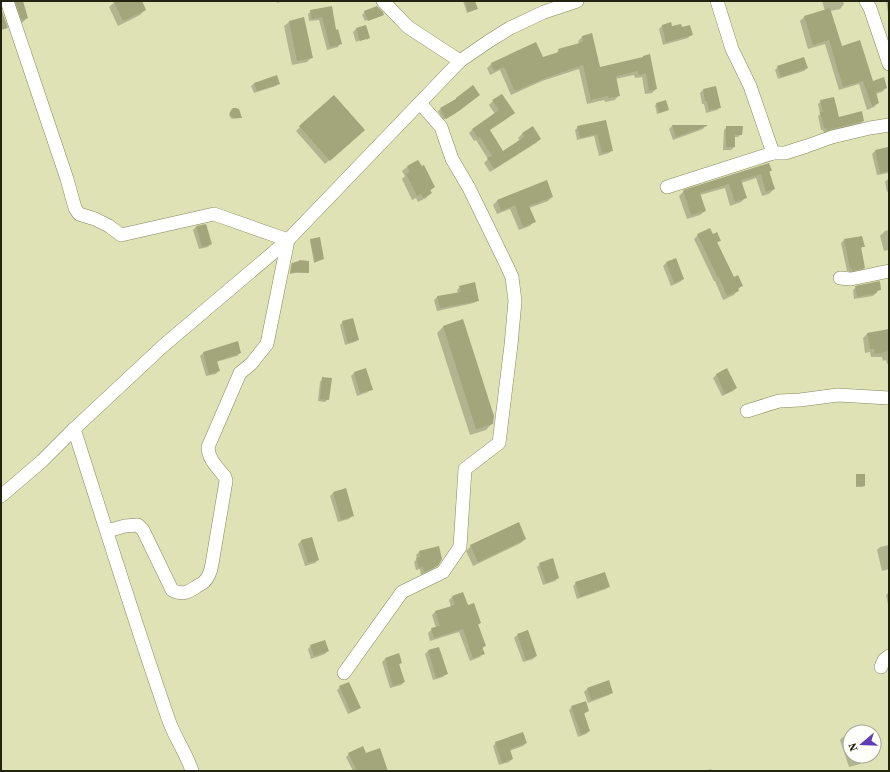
<svg xmlns="http://www.w3.org/2000/svg" width="890" height="772" viewBox="0 0 890 772" font-family="'Source Serif 4',serif">
<rect width="100%" height="100%" fill="#dfe2b4"/>
<g fill="#0003">
<polygon points="9,1 21,1 27,18 23,22 18,24"/>
<polygon points="116,1 141,1 145,10 140,15 118,26 109,7"/>
<polygon points="276,1 284,1 277,3"/>
<polygon points="463,1 474,1 477,9 467,13"/>
<polygon points="822,1 843,1 844,4 840,9 830,11 841,47 872,82 886,88 882,92 875,94 878,103 874,107 867,110 859,84 839,90 825,44 808,49 800,21 804,17 825,11"/>
<polygon points="886,1 889,1 889,19"/>
<polygon points="331,7 336,31 341,43 338,47 327,50 319,20 309,21 308,14 311,11"/>
<polygon points="365,12 382,14 380,17 380,15 365,21 362,15"/>
<polygon points="303,19 311,58 307,62 292,65 284,26 289,22"/>
<polygon points="670,23 671,27 681,28 691,35 688,38 663,45 659,29 662,26"/>
<polygon points="365,26 369,38 367,40 367,38 356,42 353,32 356,29"/>
<polygon points="582,37 600,68 642,58 656,89 652,93 645,94 642,77 635,78 634,75 615,79 619,95 615,100 605,102 604,100 587,104 579,69 542,81 511,95 500,70 490,75 487,68 491,64 535,44 542,58 555,55 559,50 579,44 578,41"/>
<polygon points="778,67 807,68 804,71 778,79 775,70"/>
<polygon points="255,83 279,83 276,86 254,93 251,86"/>
<polygon points="703,90 720,107 717,110 706,113 704,104 702,104 700,93"/>
<polygon points="456,99 456,113 443,120 438,111"/>
<polygon points="493,101 510,116 489,130 503,152 520,141 518,138 522,134 532,127 540,139 536,143 490,172 484,163 488,159 476,140 474,141 469,133 473,129 495,114 489,105"/>
<polygon points="665,101 666,111 657,114 655,105"/>
<polygon points="821,101 838,118 863,121 860,124 824,133 823,130 821,130 818,116 820,114 818,104"/>
<polygon points="233,109 241,117 240,118 232,119 230,117 229,115 230,112"/>
<polygon points="605,121 612,150 609,153 599,156 594,136 577,140 575,130 578,127"/>
<polygon points="672,126 705,126 703,129 673,140 669,129"/>
<polygon points="300,127 359,134 325,164 296,131"/>
<polygon points="727,127 741,134 738,137 734,137 734,147 731,150 723,150 724,130"/>
<polygon points="875,151 889,158 888,173 877,175 872,154"/>
<polygon points="418,161 434,187 430,191 431,193 426,198 418,202 416,198 412,200 402,179 405,176 402,171 407,167"/>
<polygon points="771,170 769,173 774,189 769,194 762,196 756,178 741,183 746,197 741,202 730,206 725,188 700,195 705,211 700,215 687,219 679,196 684,191"/>
<polygon points="888,179 889,179 889,191 887,192 885,182"/>
<polygon points="547,182 552,197 548,201 529,208 534,221 530,226 519,230 510,209 497,214 493,205 497,201"/>
<polygon points="205,225 211,244 208,247 199,249 193,230 196,227"/>
<polygon points="889,230 889,250 884,251 880,236 885,231"/>
<polygon points="698,235 713,235 719,240 717,243 734,278 741,286 734,295 723,300 715,281 714,281 694,239"/>
<polygon points="311,240 323,259 314,263 310,241"/>
<polygon points="844,240 863,246 860,250 864,268 861,271 849,273 849,271 847,271 841,243"/>
<polygon points="676,259 683,279 680,282 671,286 663,266 666,263"/>
<polygon points="292,263 308,272 307,273 295,273 290,274 291,265"/>
<polygon points="460,287 478,300 474,303 437,311 434,300 437,297 458,294 457,290"/>
<polygon points="856,287 880,289 873,296 854,299 853,290"/>
<polygon points="462,321 492,423 486,430 470,435 437,333 443,327"/>
<polygon points="343,322 358,339 355,342 345,345 340,325"/>
<polygon points="889,330 889,363 887,364 886,360 883,361 882,357 871,357 870,352 865,353 863,338 867,334"/>
<polygon points="237,343 240,353 237,356 216,362 219,370 216,374 206,376 200,356 203,353"/>
<polygon points="366,370 371,389 368,392 357,396 351,376 354,373"/>
<polygon points="727,370 736,388 733,391 722,396 713,378 716,375"/>
<polygon points="323,378 328,399 325,402 318,401 320,382"/>
<polygon points="857,475 864,475 864,486 863,487 856,487 856,476"/>
<polygon points="333,493 352,516 349,519 338,522 330,496"/>
<polygon points="311,538 318,560 315,563 305,566 298,544 301,541"/>
<polygon points="525,539 521,543 473,566 466,551 471,546"/>
<polygon points="889,545 889,569 882,571 877,550 880,547"/>
<polygon points="438,547 437,565 433,569 421,575 420,569 416,570 414,562 417,559 416,555 419,552"/>
<polygon points="540,564 558,578 555,581 543,585 537,567"/>
<polygon points="576,583 609,586 606,589 577,599 573,586"/>
<polygon points="889,592 889,609 886,595"/>
<polygon points="452,597 467,607 480,623 478,625 485,646 482,649 483,653 480,657 470,661 459,632 430,641 428,633 432,629 436,628 432,615 436,611 451,607 449,600"/>
<polygon points="517,635 536,656 533,659 523,662 514,638"/>
<polygon points="311,646 328,651 325,654 311,659 308,649"/>
<polygon points="438,648 446,674 443,677 433,680 425,654 428,651"/>
<polygon points="399,655 401,662 399,665 404,682 401,685 390,688 382,662 385,659"/>
<polygon points="340,687 360,707 357,710 348,714 337,690"/>
<polygon points="587,689 612,692 609,695 588,703 584,692"/>
<polygon points="572,707 588,711 584,714 589,731 586,734 578,737 569,710"/>
<polygon points="866,729 867,732 857,732"/>
<polygon points="850,734 850,756 861,756 863,761 860,764 849,767 840,740 843,737"/>
<polygon points="496,743 526,743 523,746 509,751 512,759 509,762 499,765 493,746"/>
<polygon points="349,754 366,754 385,771 353,771 346,757"/>
<polygon points="711,769 712,771 704,771"/>
</g>
<g fill="#a3a67a">
<polygon points="15,1 23,1 28,18 22,20"/>
<polygon points="113,1 142,1 146,10 123,21"/>
<polygon points="465,1 475,1 478,9 468,12"/>
<polygon points="332,6 336,30 338,29 342,44 330,47 322,17 312,19 310,10"/>
<polygon points="377,6 383,12 384,15 368,21 364,11"/>
<polygon points="1,8 8,28 1,30"/>
<polygon points="830,8 842,46 860,40 873,81 884,77 887,88 876,92 879,103 872,106 863,81 843,87 829,40 813,45 804,16"/>
<polygon points="304,17 313,58 297,61 289,21"/>
<polygon points="671,22 672,26 681,24 682,27 690,25 693,35 666,42 662,25"/>
<polygon points="366,25 370,38 360,41 356,28"/>
<polygon points="592,33 600,67 643,57 643,56 650,54 657,89 649,91 646,73 639,75 638,71 616,76 620,96 609,98 608,96 591,100 583,65 548,77 515,91 504,67 494,71 491,63 536,42 543,57 559,52 558,49 583,42 582,36"/>
<polygon points="804,57 808,68 781,77 777,66"/>
<polygon points="277,75 280,84 257,91 254,83"/>
<polygon points="473,85 480,95 459,111 446,119 440,108 456,99 456,98"/>
<polygon points="716,86 721,108 709,110 707,101 705,101 703,89"/>
<polygon points="502,94 515,113 490,130 503,151 524,137 522,133 533,126 541,139 494,169 487,158 492,156 480,137 478,138 472,129 499,110 492,100"/>
<polygon points="334,95 365,130 330,161 299,126"/>
<polygon points="834,97 839,117 862,111 864,121 827,130 826,128 824,128 820,112 823,112 820,100"/>
<polygon points="666,100 669,110 659,113 656,103"/>
<polygon points="233,108 236,108 239,109 242,118 234,118 231,116 230,113 231,110"/>
<polygon points="606,120 613,151 602,153 597,134 580,138 577,126"/>
<polygon points="672,125 707,125 707,126 676,137"/>
<polygon points="726,126 743,126 742,135 735,135 735,147 726,147"/>
<polygon points="888,147 889,153 889,171 880,173 875,150"/>
<polygon points="418,160 422,166 424,165 435,187 430,190 432,193 423,198 421,194 417,196 406,174 410,172 407,166"/>
<polygon points="769,163 772,171 769,171 775,189 766,192 761,174 741,180 747,198 735,202 729,184 700,193 706,211 691,215 683,190"/>
<polygon points="547,180 553,197 529,206 536,222 523,227 515,205 501,211 497,200"/>
<polygon points="206,224 212,244 202,247 196,226"/>
<polygon points="710,228 713,234 717,232 721,241 717,242 734,277 738,275 743,286 738,288 739,291 727,296 719,277 718,278 697,234"/>
<polygon points="862,236 865,247 861,247 865,268 852,271 852,268 850,269 844,239"/>
<polygon points="320,237 324,259 315,262 310,239"/>
<polygon points="676,258 684,279 674,283 666,262"/>
<polygon points="299,260 309,261 309,273 297,272 290,273 292,263 299,261"/>
<polygon points="880,281 881,290 876,291 877,293 857,297 855,286"/>
<polygon points="475,282 479,301 440,308 437,296 461,292 459,286"/>
<polygon points="353,318 359,340 348,343 342,321"/>
<polygon points="463,319 494,416 493,424 476,429 443,326"/>
<polygon points="889,329 889,351 875,354 874,349 870,349 867,333"/>
<polygon points="238,341 241,353 217,361 220,371 209,374 203,352"/>
<polygon points="366,368 373,390 360,393 354,372"/>
<polygon points="727,368 737,388 725,394 716,374"/>
<polygon points="322,377 332,378 329,400 320,399"/>
<rect x="856" y="474" width="9" height="12"/>
<polygon points="346,488 354,516 341,520 333,492"/>
<polygon points="519,522 526,539 478,562 470,545"/>
<polygon points="312,537 319,560 308,563 301,540"/>
<polygon points="439,546 442,559 438,566 424,572 423,566 419,568 416,558 420,557 419,551"/>
<polygon points="553,558 559,578 546,583 539,563"/>
<polygon points="605,572 610,587 595,591 595,592 580,597 575,582"/>
<polygon points="463,592 468,605 474,603 481,623 478,624 486,646 482,647 485,654 473,658 463,629 434,638 431,628 440,626 435,611 455,605 452,596"/>
<polygon points="528,630 537,656 526,660 517,634"/>
<polygon points="325,640 329,651 314,656 310,645"/>
<polygon points="439,647 448,674 436,678 428,650"/>
<polygon points="399,653 402,663 399,664 405,682 393,686 385,658"/>
<polygon points="609,680 613,693 591,700 587,688"/>
<polygon points="349,682 361,708 351,712 339,686"/>
<polygon points="586,701 589,711 584,713 590,731 581,735 571,706"/>
<polygon points="523,732 527,743 510,749 513,759 502,763 495,742"/>
<polygon points="363,746 366,753 380,748 388,771 357,771 348,753"/>
</g>
<g fill="none" stroke-linecap="round" stroke-linejoin="round">
<defs>
<g id="street">
<path d="M7,1L67,179L75,208L79,214L95,219L109,226L121,235L214,214L288,240L267,344L251,364L240,373L208,447C208,459 218,468 225,477L226,481L212,564C211,570 209,577 204,582C202,584 198,585 196,587C187,593 182,595 172,590L143,530L138,525L125,526L107,531"/>
<polyline points="383,1 408,27 460,61"/>
<polyline points="866,1 870,8 889,64"/>
<polyline points="773,153 785,153 807,146 832,137 870,128 889,125"/>
<polyline points="667,187 773,153 750,86 732,49 717,1"/>
<polyline points="840,278 851,279 889,271"/>
<polyline points="747,411 779,401 800,400 838,395 889,398"/>
<path d="M74,429C105,526 135,623 168,718C174,737 186,752 192,771"/>
<polyline points="1,496 42,461 74,429 163,346 288,240 460,61 489,41 510,28 544,12 577,1"/>
<polyline points="881,667 884,660 889,656"/>
<polyline points="344,673 402,592 443,572 460,547 465,469 499,443 511,345 515,301 512,277 507,266 469,188 452,159 441,127 420,103"/>
</g>
</defs>
<use href="#street" stroke="#87895e" stroke-width="14"/>
<use href="#street" stroke="#fff" stroke-width="13"/>
</g>
<rect width="890" height="772" fill="none" stroke="#222311" stroke-width="4"/>
<g transform="translate(862 744) rotate(251)"><circle r="19" fill="#fefffa" stroke="#a6a79d"/>
<path d="M0-3L7 15L0 10L-7 15Z" fill="#5f3db5"/>
<text y="-6" font-size="11" font-weight="bold" text-anchor="middle" fill="#222311">N</text>
</g>
</svg>
